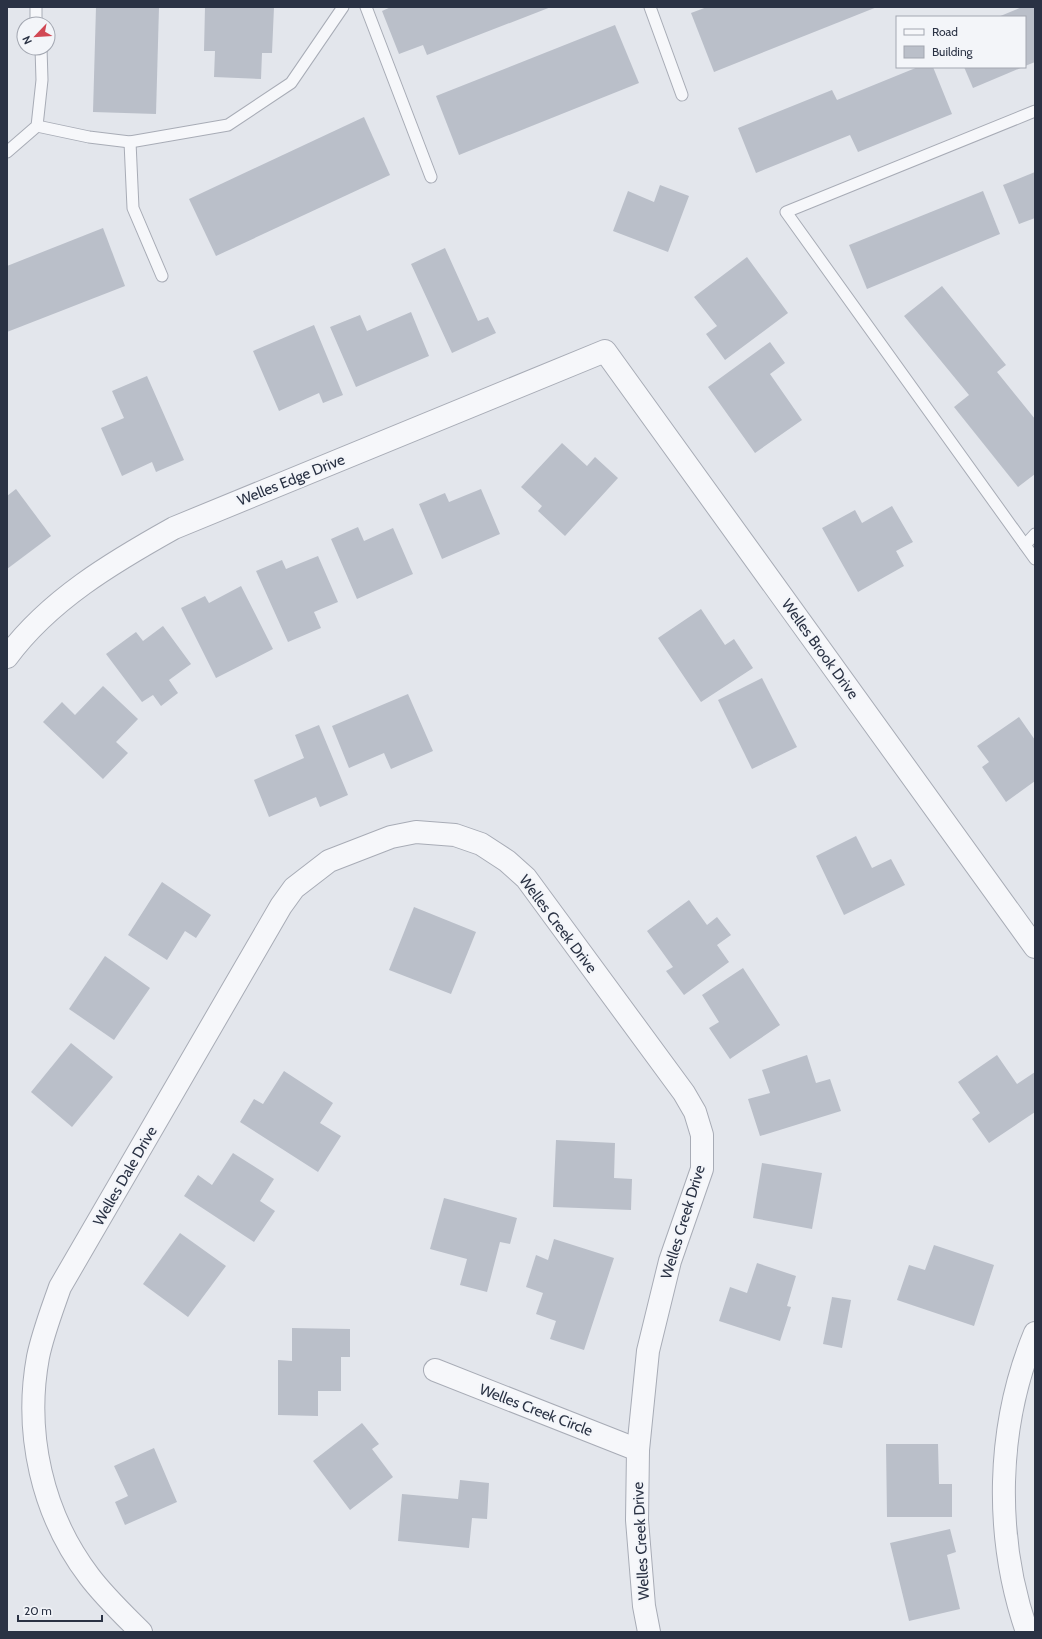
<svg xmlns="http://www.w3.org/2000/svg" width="1042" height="1639" viewBox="0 0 1042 1639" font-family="Cabin,sans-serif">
<rect width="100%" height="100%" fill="#e3e6ec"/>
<g fill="#babfc9">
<polygon points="96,7 159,7 156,114 93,112"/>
<polygon points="205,7 274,7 272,53 262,53 261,79 214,77 215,51 204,51"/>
<polygon points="391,7 551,7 427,55 423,45 399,54 382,11"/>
<polygon points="707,7 877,7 714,72 691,13"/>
<polygon points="1022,7 1035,7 1035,62 1025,66 1025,17 998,17"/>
<polygon points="615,25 639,83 459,155 436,96"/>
<polygon points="918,67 933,67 952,114 858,152 850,135 756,173 738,128 832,90 837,100"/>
<polygon points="964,67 1023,67 973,88"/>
<polygon points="364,117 390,175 216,256 189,199"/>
<polygon points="1035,172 1035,218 1019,224 1003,185"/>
<polygon points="660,185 689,196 668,252 613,231 628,191 654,202"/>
<polygon points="983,191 1000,234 867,289 849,245"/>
<polygon points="103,228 125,286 7,332 7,266"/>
<polygon points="445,248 478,321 488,317 496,333 452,353 411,264"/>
<polygon points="747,257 788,313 725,360 706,334 717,326 694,297"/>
<polygon points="942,286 1006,365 997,372 1035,419 1035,474 1018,487 954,407 969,395 904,316"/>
<polygon points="411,312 429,356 356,387 330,327 360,315 367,331"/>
<polygon points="314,325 343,395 323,403 319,393 279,411 253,351"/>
<polygon points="770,342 785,363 770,374 802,420 755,453 708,387"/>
<polygon points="147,376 184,460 156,472 152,462 122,476 101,428 124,418 112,391"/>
<polygon points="562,443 587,466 595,457 618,478 565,536 538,511 542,506 521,487"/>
<polygon points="16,489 51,536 7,569 7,496"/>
<polygon points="481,489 500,534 442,559 419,504 445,493 449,502"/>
<polygon points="892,506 913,542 896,551 904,566 858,592 822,528 855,510 862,523"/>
<polygon points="358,527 364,541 393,528 413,574 357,599 331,539"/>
<polygon points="318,556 338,602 314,612 321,628 288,642 256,571 282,560 286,569"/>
<polygon points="241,586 273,649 216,678 181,608 205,596 209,603"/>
<polygon points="701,609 725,645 734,639 753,668 701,702 658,638"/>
<polygon points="163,626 191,664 169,680 178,693 161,706 153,695 142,702 106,654 136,632 143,641"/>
<polygon points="762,678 797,747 752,769 718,700"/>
<polygon points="103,686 138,719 116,742 128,753 103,779 43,722 62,702 75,715"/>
<polygon points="408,694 433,751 391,769 384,753 349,768 332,726"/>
<polygon points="1019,717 1035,740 1035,781 1006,802 982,767 989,762 977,746"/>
<polygon points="319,725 348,795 320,807 316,797 269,817 254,780 304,758 295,735"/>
<polygon points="856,836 872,868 891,859 905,885 844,915 816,856"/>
<polygon points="162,882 211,915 196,938 185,931 167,960 128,935"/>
<polygon points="689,900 707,925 717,917 731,935 717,945 729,962 684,995 666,971 673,967 647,931"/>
<polygon points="414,907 476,932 451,994 389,970"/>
<polygon points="105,956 150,988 114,1040 69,1009"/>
<polygon points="743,968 780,1025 730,1059 709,1028 719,1022 702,995"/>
<polygon points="71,1043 113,1077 72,1127 31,1092"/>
<polygon points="807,1055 816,1083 830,1079 841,1111 760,1136 748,1099 770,1093 762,1070"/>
<polygon points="997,1055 1017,1084 1035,1072 1035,1112 989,1143 972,1119 980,1113 958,1082"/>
<polygon points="284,1071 333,1103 320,1123 341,1136 318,1172 240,1122 254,1099 263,1104"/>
<polygon points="556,1140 615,1143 614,1178 632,1179 631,1210 553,1207"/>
<polygon points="233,1153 274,1179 260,1201 275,1211 254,1242 184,1196 198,1175 212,1185"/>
<polygon points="762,1163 822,1173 812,1229 753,1218"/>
<polygon points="444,1198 517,1218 510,1244 500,1242 487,1292 460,1285 467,1259 430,1249"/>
<polygon points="180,1233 226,1266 188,1317 143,1284"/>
<polygon points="554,1239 614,1258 584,1350 550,1339 556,1321 536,1314 543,1293 526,1287 536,1255 548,1260"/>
<polygon points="934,1245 994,1265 974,1326 897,1300 909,1265 925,1270"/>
<polygon points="757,1263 796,1276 787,1306 791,1307 780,1341 719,1321 730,1287 747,1293"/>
<polygon points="832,1297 851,1300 842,1348 823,1344"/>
<polygon points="292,1328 350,1329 350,1357 341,1357 341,1391 318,1391 318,1416 278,1415 278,1360 292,1361"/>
<polygon points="362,1423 379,1444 372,1449 393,1477 350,1510 313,1461"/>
<polygon points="886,1444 938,1444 939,1484 952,1484 952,1517 887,1517"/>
<polygon points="154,1448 177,1502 125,1525 115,1502 128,1496 114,1466"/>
<polygon points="460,1480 489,1483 487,1519 472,1518 469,1548 398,1541 402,1494 458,1499"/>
<polygon points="950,1529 956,1552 947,1555 960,1609 909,1621 890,1543"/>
</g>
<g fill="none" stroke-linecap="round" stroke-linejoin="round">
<defs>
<g id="lane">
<polyline points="36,7 36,24"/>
<polyline points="366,7 431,177"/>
<polyline points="650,7 682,95"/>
<polyline points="1035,111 786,212 1035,559"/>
<polyline points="37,126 89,137 130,142 228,125 291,83 343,7"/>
<polyline points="130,142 133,208 162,276"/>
<polyline points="7,152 37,126 42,80 41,48"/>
<polyline points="1025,545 1035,534"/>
</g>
<g id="street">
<path d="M7,657C49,600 113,562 174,528L605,351L1035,947"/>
<polyline points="435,1370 638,1450"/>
<path d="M141,1632C123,1614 104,1596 89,1576C42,1514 24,1433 38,1357C43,1333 52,1310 60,1287L281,906L294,888L329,861L391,837L416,832L455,835L481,844L507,861L526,878L684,1093L695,1112L702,1135V1169L670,1261L648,1351L638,1450L637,1520L644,1606L649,1632"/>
<path d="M1027,1632C994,1536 996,1427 1035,1333"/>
</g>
</defs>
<use href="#lane" stroke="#a8acb6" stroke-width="13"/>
<use href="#street" stroke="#a8acb6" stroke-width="24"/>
<use href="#lane" stroke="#f6f7fa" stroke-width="11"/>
<use href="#street" stroke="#f6f7fa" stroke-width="22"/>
</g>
<g text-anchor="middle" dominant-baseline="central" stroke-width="4" stroke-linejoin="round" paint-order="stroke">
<g font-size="15" fill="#2a3244" stroke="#f3f5f9">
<text transform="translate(291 480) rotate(-22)">Welles Edge Drive</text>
<text transform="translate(820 649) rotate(54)">Welles Brook Drive</text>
<text transform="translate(558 924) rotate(53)">Welles Creek Drive</text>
<text transform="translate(125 1176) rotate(-60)">Welles Dale Drive</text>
<text transform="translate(683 1222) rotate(-73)">Welles Creek Drive</text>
<text transform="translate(536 1410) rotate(21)">Welles Creek Circle</text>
<text transform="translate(641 1541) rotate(-93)">Welles Creek Drive</text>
</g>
</g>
<rect width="1042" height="1639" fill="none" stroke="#2a3244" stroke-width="16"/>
<rect x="896" y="16" width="130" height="52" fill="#f3f5f9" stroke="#a3a7b1"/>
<rect x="904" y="29" width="20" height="6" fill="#f6f7fa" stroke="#a3a7b1"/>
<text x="932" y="36" font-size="12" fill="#2a3244">Road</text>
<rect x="904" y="46" width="20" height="12" fill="#babfc9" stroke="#a3a7b1"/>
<text x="932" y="56" font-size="12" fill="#2a3244">Building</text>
<g transform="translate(36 36) rotate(245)"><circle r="19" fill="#f3f5f9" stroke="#a3a7b1"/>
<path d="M0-3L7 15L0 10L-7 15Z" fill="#d14854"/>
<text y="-6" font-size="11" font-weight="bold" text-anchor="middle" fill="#2a3244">N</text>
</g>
<path d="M18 1615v6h84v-6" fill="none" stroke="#2a3244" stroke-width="2"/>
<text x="24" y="1615" font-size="12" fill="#2a3244" stroke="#f3f5f9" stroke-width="3" paint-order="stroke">20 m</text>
</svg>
